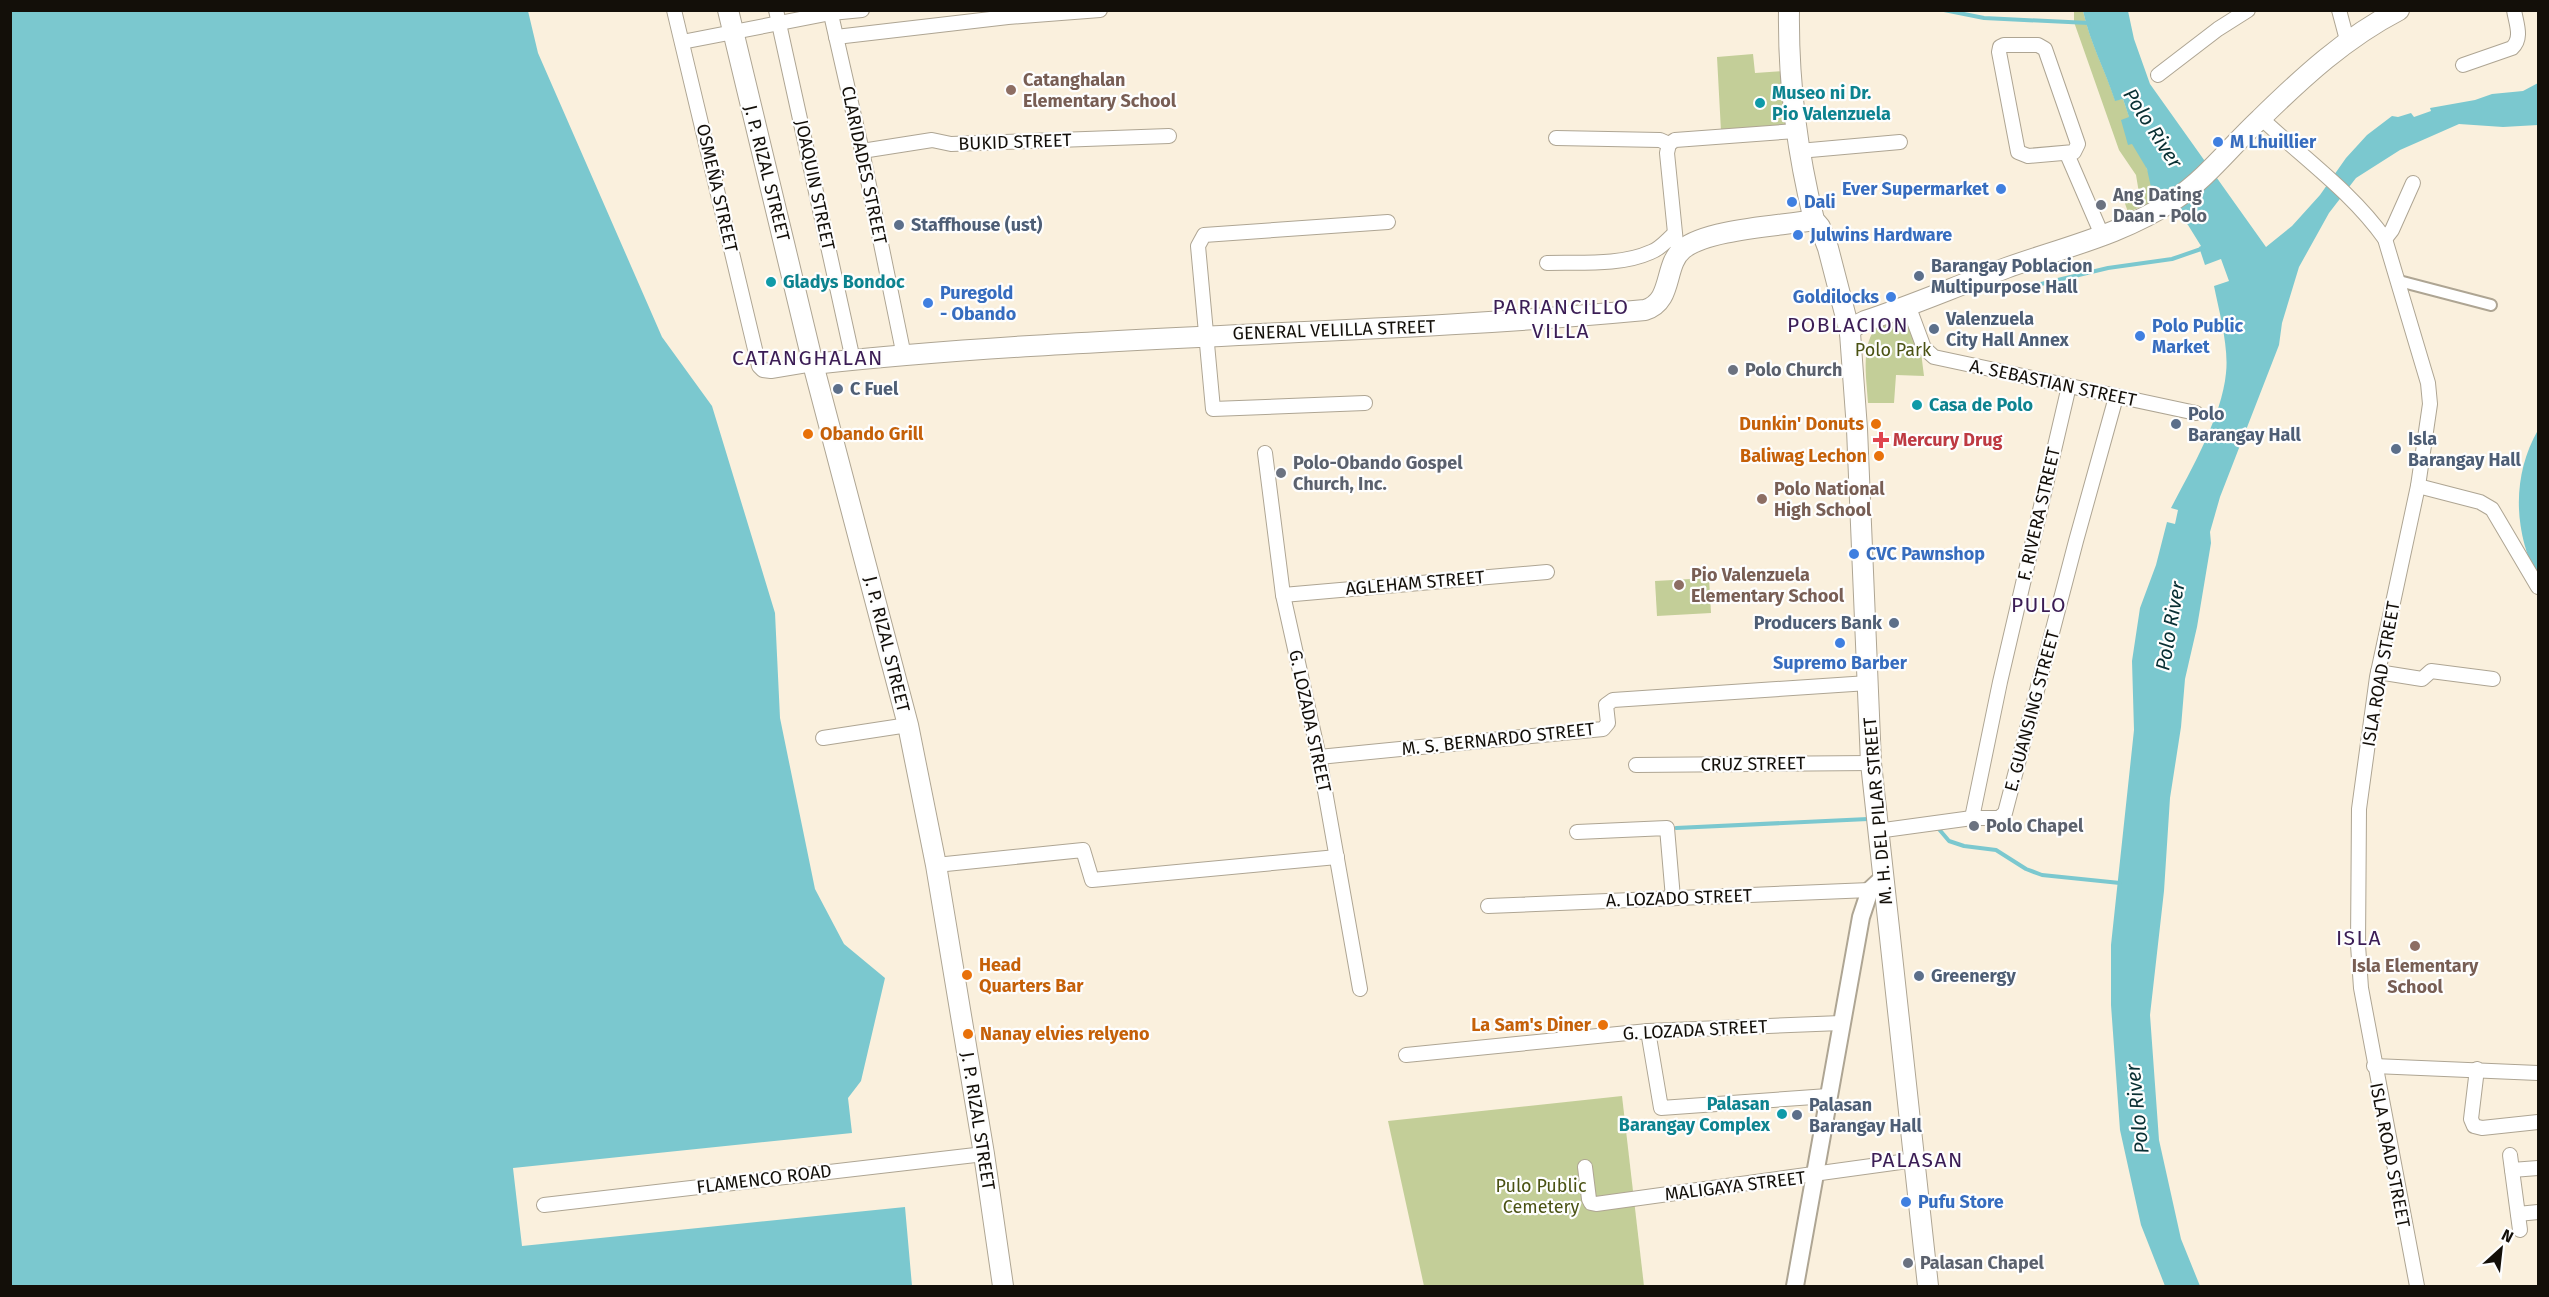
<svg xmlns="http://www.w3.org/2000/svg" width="2549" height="1297" viewBox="0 0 2549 1297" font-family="'Fira Sans',sans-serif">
<rect width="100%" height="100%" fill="#faf0dd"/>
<g fill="#c3ce98">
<path d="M2074,11H2083C2090,42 2105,70 2115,100L2123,99L2147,169L2162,199L2128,212L2123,198L2139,193L2136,175L2119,150L2074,22Z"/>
<polygon points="1753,54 1755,73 1785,71 1790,125 1721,131 1717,57"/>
<path d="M1907,314L1921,352L1924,376L1896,375L1894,403H1868C1867,380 1858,335 1884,322C1891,318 1899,317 1907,314Z"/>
<polygon points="1709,578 1711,613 1657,616 1655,581"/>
<polygon points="1622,1096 1644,1286 1424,1286 1388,1121"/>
</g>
<g fill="#7bc8cf">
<polygon points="10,11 528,11 538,53 662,337 712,406 775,613 780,718 815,889 844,944 885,978 861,1081 848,1098 852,1133 513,1168 522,1246 905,1207 912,1286 11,1286"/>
<path d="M2083,11H2128L2134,39L2150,84L2266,247L2292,226L2320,195L2346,158L2367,135L2392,116L2398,117L2411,113L2414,117L2431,111L2430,108L2475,100L2492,94L2523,91L2538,83V125L2503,127L2459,124L2400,150L2356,178L2329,213L2299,267L2282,323L2279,345L2220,497L2210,532L2211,543L2197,627L2185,679L2181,727L2170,798L2164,891L2150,1015L2159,1140L2181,1239L2200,1286H2165L2141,1225L2120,1130L2111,1005V945L2134,730L2132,661L2140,608L2156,565L2167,522L2175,524L2178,510L2171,508C2191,470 2222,416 2226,373C2229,347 2219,311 2214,286L2229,281L2221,259L2205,265L2199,247L2201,246L2188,225L2157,192H2152L2147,169L2132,144L2128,145L2121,120L2129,117L2123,99L2115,101C2105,70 2090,43 2083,11Z"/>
<path d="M2538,430V579C2514,533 2511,477 2538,430Z"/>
</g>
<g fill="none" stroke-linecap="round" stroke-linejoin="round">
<g stroke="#7bc8cf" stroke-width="4">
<polyline points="1890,10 1916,10"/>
<polyline points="1944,10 1984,18 2089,23"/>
<polyline points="2041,284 2108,268 2172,259 2204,248"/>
<polyline points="1676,828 1868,819"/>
<polyline points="1938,828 1949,841 1964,846 1996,850 2026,869 2042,875 2120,883"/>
</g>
<defs>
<polyline id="pedestrian" points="2399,281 2491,305"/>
<g id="minor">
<polyline points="674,10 759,366 763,370 771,371 813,364"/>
<polyline points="776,10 853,360"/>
<polyline points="830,10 862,151 904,356"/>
<polyline points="2339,10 2347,40"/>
<polyline points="836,37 1008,17 1100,10"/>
<polyline points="682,42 831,13 862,10"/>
<polygon points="2004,45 2038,45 2045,49 2078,144 2074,152 2028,156 2018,152 1999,52 2000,47"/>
<path d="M2463,65L2512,48C2523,38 2516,23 2514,10"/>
<polyline points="2158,75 2218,29 2248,10"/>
<path d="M2261,118C2302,157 2352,192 2385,239L2428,383L2430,404L2418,486L2377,677L2359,809L2358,945L2361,988L2417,1286"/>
<polyline points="1556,138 1660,140 1669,144"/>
<polyline points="1669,144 1675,140 1796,131"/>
<polyline points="1669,144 1667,153 1676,243"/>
<polyline points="862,151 932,140 951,144 1169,136"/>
<polyline points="1799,151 1900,142"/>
<polyline points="2067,154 2102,235"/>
<polyline points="2385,239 2392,230 2413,183"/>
<path d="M1547,263C1580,262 1620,266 1651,252C1660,249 1667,240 1674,234"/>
<polyline points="1908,305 1924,348 1934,357 2196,413"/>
<polyline points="1365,403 1213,409 1198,246 1204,235 1388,222"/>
<polyline points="1265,453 1283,595 1319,757 1360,989"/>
<polyline points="2418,486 2480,502 2492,509 2538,587"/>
<polyline points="1283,595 1547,572"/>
<polyline points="2378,672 2422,679 2431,671 2493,679"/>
<polyline points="823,738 908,725"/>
<polyline points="1319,757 1603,729 1608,723 1606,705 1613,700 1868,683"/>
<polyline points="1636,765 1871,763"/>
<polyline points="1972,818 2000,682 2069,386"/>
<polyline points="1877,831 1972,818 1999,818 2005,813 2076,541 2116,397"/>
<polyline points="1577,832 1667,828 1673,898"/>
<polyline points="936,865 1083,850 1092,880 1337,857"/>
<polyline points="1488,906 1870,890"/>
<polyline points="1648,1031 1661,1108 1828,1096"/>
<polyline points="1406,1055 1648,1031 1841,1023"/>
<polyline points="2374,1066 2538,1073"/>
<polyline points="2477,1069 2471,1119 2474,1126 2482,1128 2538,1122"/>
<polyline points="2510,1155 2520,1230"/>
<polyline points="1585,1167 1589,1199 1591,1203 1596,1204 1915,1160"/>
<polyline points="2512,1170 2538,1168"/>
<polyline points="544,1205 984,1154"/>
<polyline points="2518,1214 2538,1212"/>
</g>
<polyline id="tertiary" points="1795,1286 1861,917 1870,890 1883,878"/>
<g id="secondary">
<polyline points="728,10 813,364 908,725 936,865 984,1154 1003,1286"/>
<path d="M1789,10C1788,81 1797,151 1814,220L1820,227L1828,248L1850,333L1857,429L1871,763L1928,1286"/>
<path d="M1850,333L1853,327L1865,321C1913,305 1959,285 2006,268C2062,248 2124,234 2174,200C2207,178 2231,146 2260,119C2303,77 2345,38 2399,10"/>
<path d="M813,364C1090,334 1368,336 1645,310C1674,301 1663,265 1683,249C1707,229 1781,226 1814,220"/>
</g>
</defs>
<use href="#pedestrian" stroke="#aea593" stroke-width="14"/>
<use href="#minor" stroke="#aea593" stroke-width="16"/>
<use href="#tertiary" stroke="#aea593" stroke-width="20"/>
<use href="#secondary" stroke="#aea593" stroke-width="22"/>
<use href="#pedestrian" stroke="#fff" stroke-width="10"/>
<use href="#minor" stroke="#fff" stroke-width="14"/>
<use href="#tertiary" stroke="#fff" stroke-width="16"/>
<use href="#secondary" stroke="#fff" stroke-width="20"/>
</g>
<g fill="#8d6e63" stroke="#fefefe" stroke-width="2">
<circle cx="1011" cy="90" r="6"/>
<circle cx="1762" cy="499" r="6"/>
<circle cx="1679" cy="585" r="6"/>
<circle cx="2415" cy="946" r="6"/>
</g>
<g fill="#0f9aa8" stroke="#fefefe" stroke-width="2">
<circle cx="1760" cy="103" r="6"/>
<circle cx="771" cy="282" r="6"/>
<circle cx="1917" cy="405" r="6"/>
<circle cx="1782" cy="1114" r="6"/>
</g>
<g fill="#3f7fe0" stroke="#fefefe" stroke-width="2">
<circle cx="2218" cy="142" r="6"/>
<circle cx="2001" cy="189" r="6"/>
<circle cx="1792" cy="202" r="6"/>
<circle cx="1798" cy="235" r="6"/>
<circle cx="1891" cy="297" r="6"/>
<circle cx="928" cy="303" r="6"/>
<circle cx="2140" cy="336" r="6"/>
<circle cx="1854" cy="554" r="6"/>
<circle cx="1840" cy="643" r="6"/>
<circle cx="1906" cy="1202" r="6"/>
</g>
<g fill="#6b7280" stroke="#fefefe" stroke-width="2">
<circle cx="2101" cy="205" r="6"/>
<circle cx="1733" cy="370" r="6"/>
<circle cx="1281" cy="473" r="6"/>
<circle cx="1974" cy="826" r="6"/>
<circle cx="1908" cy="1263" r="6"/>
</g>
<g fill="#5c6f8a" stroke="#fefefe" stroke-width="2">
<circle cx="899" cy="225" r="6"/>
<circle cx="1919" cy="276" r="6"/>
<circle cx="1934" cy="329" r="6"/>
<circle cx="838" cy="389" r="6"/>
<circle cx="2176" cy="424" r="6"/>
<circle cx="2396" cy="449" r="6"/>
<circle cx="1894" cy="623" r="6"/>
<circle cx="1919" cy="976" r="6"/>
<circle cx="1797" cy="1115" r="6"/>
</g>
<g fill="#e8710a" stroke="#fefefe" stroke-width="2">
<circle cx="1876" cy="424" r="6"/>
<circle cx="808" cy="434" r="6"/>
<circle cx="1879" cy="456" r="6"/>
<circle cx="967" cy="975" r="6"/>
<circle cx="1603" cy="1025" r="6"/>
<circle cx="968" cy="1034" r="6"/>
</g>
<path fill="#e0444e" stroke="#fefefe" stroke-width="2" d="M1878 431h6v6h6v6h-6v6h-6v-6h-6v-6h6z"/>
<g text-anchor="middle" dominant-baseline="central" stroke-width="4.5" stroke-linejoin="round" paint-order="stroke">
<g font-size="18" font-weight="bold" fill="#785e54" stroke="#fefefe" text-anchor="start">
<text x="1023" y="80">Catanghalan<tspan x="1023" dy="21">Elementary School</tspan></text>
<text x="1774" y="489">Polo National<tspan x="1774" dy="21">High School</tspan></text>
<text x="1691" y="575">Pio Valenzuela<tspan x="1691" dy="21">Elementary School</tspan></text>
<text x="2415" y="966" text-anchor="middle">Isla Elementary<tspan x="2415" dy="21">School</tspan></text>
</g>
<g font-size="18" font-weight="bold" fill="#0d838f" stroke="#fefefe" text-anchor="start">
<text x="1772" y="93">Museo ni Dr.<tspan x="1772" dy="21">Pio Valenzuela</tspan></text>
<text x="783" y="282">Gladys Bondoc</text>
<text x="1929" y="405">Casa de Polo</text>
<text x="1770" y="1104" text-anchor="end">Palasan<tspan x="1770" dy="21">Barangay Complex</tspan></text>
</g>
<g font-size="18" fill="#130f09" stroke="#fefefe">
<text transform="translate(1015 142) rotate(-2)">BUKID STREET</text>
<text transform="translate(864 165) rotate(78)">CLARIDADES STREET</text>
<text transform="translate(767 173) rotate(76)">J. P. RIZAL STREET</text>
<text transform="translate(815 185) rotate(78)">JOAQUIN STREET</text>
<text transform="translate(717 188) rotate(77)">OSMEÑA STREET</text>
<text transform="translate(1334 330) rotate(-2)">GENERAL VELILLA STREET</text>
<text transform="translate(2053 383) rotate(12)">A. SEBASTIAN STREET</text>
<text transform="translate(2039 514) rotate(-77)">F. RIVERA STREET</text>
<text transform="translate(1415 583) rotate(-5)">AGLEHAM STREET</text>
<text transform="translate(887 644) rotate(76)">J. P. RIZAL STREET</text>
<text transform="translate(2381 674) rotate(-80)">ISLA ROAD STREET</text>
<text transform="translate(2032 711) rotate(-75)">E. GUANSING STREET</text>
<text transform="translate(1310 721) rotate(78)">G. LOZADA STREET</text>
<text transform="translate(1498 739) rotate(-6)">M. S. BERNARDO STREET</text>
<text transform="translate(1753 764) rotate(-1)">CRUZ STREET</text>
<text transform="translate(1878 811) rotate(-95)">M. H. DEL PILAR STREET</text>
<text transform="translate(1679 898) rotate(-2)">A. LOZADO STREET</text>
<text transform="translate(1695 1030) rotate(-3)">G. LOZADA STREET</text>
<text transform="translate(978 1121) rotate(81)">J. P. RIZAL STREET</text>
<text transform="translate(2390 1155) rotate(79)">ISLA ROAD STREET</text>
<text transform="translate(764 1179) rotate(-7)">FLAMENCO ROAD</text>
<text transform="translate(1735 1186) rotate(-7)">MALIGAYA STREET</text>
</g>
<g font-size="18" font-weight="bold" fill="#366cbe" stroke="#fefefe" text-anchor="start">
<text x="2230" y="142">M Lhuillier</text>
<text x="1989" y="189" text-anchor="end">Ever Supermarket</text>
<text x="1804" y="202">Dali</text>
<text x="1810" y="235">Julwins Hardware</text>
<text x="940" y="293">Puregold<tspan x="940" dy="21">- Obando</tspan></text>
<text x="1879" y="297" text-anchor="end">Goldilocks</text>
<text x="2152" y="326">Polo Public<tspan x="2152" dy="21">Market</tspan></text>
<text x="1866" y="554">CVC Pawnshop</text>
<text x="1840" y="663" text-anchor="middle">Supremo Barber</text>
<text x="1918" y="1202">Pufu Store</text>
</g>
<g font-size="18" font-weight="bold" fill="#5b616d" stroke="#fefefe" text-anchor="start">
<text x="2113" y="195">Ang Dating<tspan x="2113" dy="21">Daan - Polo</tspan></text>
<text x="1745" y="370">Polo Church</text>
<text x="1293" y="463">Polo-Obando Gospel<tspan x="1293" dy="21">Church, Inc.</tspan></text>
<text x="1986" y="826">Polo Chapel</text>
<text x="1920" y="1263">Palasan Chapel</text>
</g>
<g font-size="18" font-weight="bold" fill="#4e5e75" stroke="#fefefe" text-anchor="start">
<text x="911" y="225">Staffhouse (ust)</text>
<text x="1931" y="266">Barangay Poblacion<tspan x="1931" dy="21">Multipurpose Hall</tspan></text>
<text x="1946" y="319">Valenzuela<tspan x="1946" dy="21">City Hall Annex</tspan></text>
<text x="850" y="389">C Fuel</text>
<text x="2188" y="414">Polo<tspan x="2188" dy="21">Barangay Hall</tspan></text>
<text x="2408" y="439">Isla<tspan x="2408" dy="21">Barangay Hall</tspan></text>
<text x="1882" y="623" text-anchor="end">Producers Bank</text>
<text x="1931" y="976">Greenergy</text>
<text x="1809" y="1105">Palasan<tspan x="1809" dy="21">Barangay Hall</tspan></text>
</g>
<g font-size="18" fill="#4a5213" stroke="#fefefe">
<text x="1893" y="350">Polo Park</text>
<text x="1541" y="1186">Pulo Public<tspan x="1541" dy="21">Cemetery</tspan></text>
</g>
<g font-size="18" font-weight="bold" fill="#c56008" stroke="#fefefe" text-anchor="end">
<text x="1864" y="424">Dunkin' Donuts</text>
<text x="820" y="434" text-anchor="start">Obando Grill</text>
<text x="1867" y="456">Baliwag Lechon</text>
<text x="979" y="965" text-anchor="start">Head<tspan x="979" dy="21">Quarters Bar</tspan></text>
<text x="1591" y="1025">La Sam's Diner</text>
<text x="980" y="1034" text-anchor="start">Nanay elvies relyeno</text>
</g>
<g font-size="18" font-weight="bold" fill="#be3a42" stroke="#fefefe" text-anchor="start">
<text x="1893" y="440">Mercury Drug</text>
</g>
<g font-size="20" font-style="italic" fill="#082f33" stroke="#fefefe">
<text transform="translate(2153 128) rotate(57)">Polo River</text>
<text transform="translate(2170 626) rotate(-80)">Polo River</text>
<text transform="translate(2137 1109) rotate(-96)">Polo River</text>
</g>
<g font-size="21" letter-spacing="1.5" fill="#3b1d55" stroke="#fefefe">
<text x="1561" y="307">PARIANCILLO<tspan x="1561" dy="24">VILLA</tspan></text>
<text x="1848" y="325">POBLACION</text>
<text x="808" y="358">CATANGHALAN</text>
<text x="2039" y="605">PULO</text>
<text x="2359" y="938">ISLA</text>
<text x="1917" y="1160">PALASAN</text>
</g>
</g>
<rect width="2549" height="1297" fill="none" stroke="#130f09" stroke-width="24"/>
<g transform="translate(2501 1249) rotate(27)" stroke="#fefefe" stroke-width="4.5" paint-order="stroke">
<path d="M0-4.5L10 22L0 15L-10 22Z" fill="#130f09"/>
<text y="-9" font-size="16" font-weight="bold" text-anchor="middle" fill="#130f09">N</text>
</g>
</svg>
